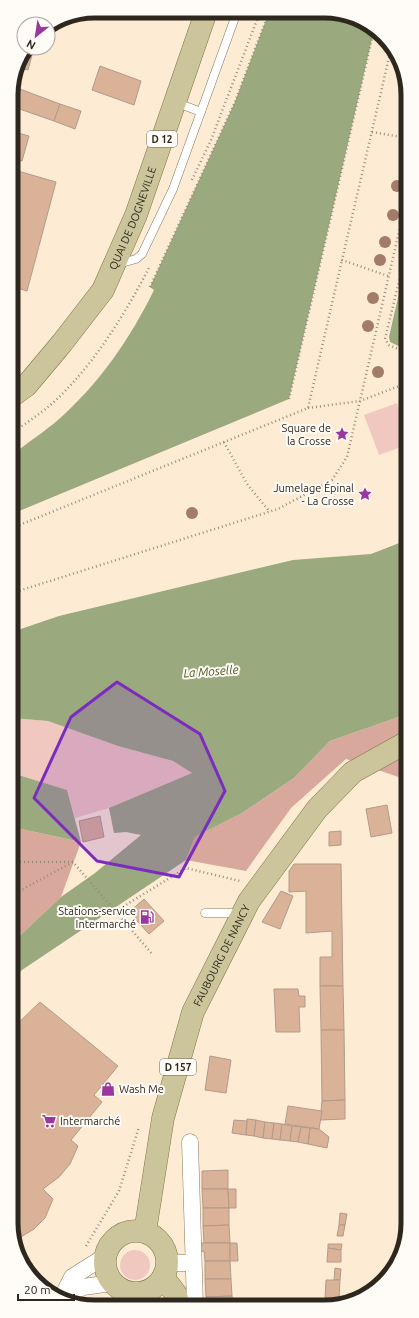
<svg xmlns="http://www.w3.org/2000/svg" width="419" height="1318" viewBox="0 0 419 1318" font-family="Ubuntu,sans-serif">
<rect width="100%" height="100%" fill="#fdecd3"/>
<g fill="#f0c8bf">
<polygon points="397,403 407,431 407,445 379,455 364,415"/>
<polygon points="12,718 48,721 118,746 173,761 192,773 109,808 75,818 67,790 12,773"/>
<circle cx="135" cy="1265" r="15"/>
</g>
<g fill="#d9a89d">
<polygon points="407,714 407,780 346,759 291,808 246,871 186,860 195,837 242,813 294,778 330,741"/>
<polygon points="12,827 81,842 61,897 12,943"/>
</g>
<g fill="#9ba97f">
<path d="M269,12L341,13L374,30L289,399L12,514V455C27,443 44,432 58,420C99,384 130,339 154,290L150,287L234,104Z"/>
<polygon points="405,267 407,267 407,350 390,342 389,337"/>
<polygon points="407,540 407,714 330,741 294,778 242,813 195,837 186,860 22,970 12,980 12,943 61,897 95,873 141,835 126,832 114,833 109,808 192,773 173,761 118,746 48,721 12,718 12,632 59,616 293,560 371,554"/>
<polygon points="12,773 67,790 81,842 12,827"/>
</g>
<g fill="#dab297" stroke="#b39a8a">
<polygon points="27,48 34,48 28,70 17,67 20,58"/>
<polygon points="100,66 141,81 134,105 92,90"/>
<polygon points="12,86 17,88 11,105 11,89"/>
<polygon points="17,88 60,104 54,121 11,106"/>
<polygon points="60,104 81,111 75,129 54,121"/>
<polygon points="11,131 29,136 22,161 11,158"/>
<polygon points="11,169 56,182 27,291 11,286"/>
<polygon points="387,805 392,833 371,837 366,809"/>
<polygon points="100,816 104,837 83,842 79,821"/>
<polygon points="341,831 341,845 329,846 329,832"/>
<polygon points="294,864 341,864 343,986 320,986 320,957 332,957 332,931 306,933 306,891 289,892 289,871"/>
<polygon points="281,891 293,896 280,929 262,922"/>
<polygon points="144,899 164,921 149,934 129,912"/>
<polygon points="320,986 343,986 344,1030 321,1030"/>
<polygon points="274,989 298,989 299,996 305,996 305,1007 299,1007 300,1032 276,1032"/>
<polygon points="40,1002 118,1066 94,1095 102,1102 71,1140 78,1146 70,1164 59,1177 43,1189 53,1199 45,1218 34,1229 21,1237 13,1231 12,1029"/>
<polygon points="321,1030 344,1030 345,1100 322,1101"/>
<polygon points="210,1056 231,1060 226,1093 205,1090"/>
<polygon points="345,1100 345,1119 320,1120 322,1101"/>
<polygon points="288,1106 322,1111 319,1129 285,1124"/>
<polygon points="247,1119 256,1120 254,1136 246,1135"/>
<polygon points="234,1120 247,1121 246,1135 232,1133"/>
<polygon points="256,1120 265,1122 263,1138 254,1136"/>
<polygon points="265,1122 274,1123 272,1139 263,1138"/>
<polygon points="274,1123 282,1124 280,1140 272,1139"/>
<polygon points="282,1124 292,1126 290,1141 280,1140"/>
<polygon points="292,1126 301,1127 298,1142 290,1141"/>
<polygon points="301,1127 310,1128 308,1144 298,1142"/>
<polygon points="310,1128 319,1129 329,1137 327,1148 308,1144"/>
<polygon points="228,1170 228,1189 202,1189 202,1171"/>
<polygon points="202,1189 228,1189 229,1208 203,1208"/>
<polygon points="228,1189 236,1189 236,1208 229,1208"/>
<polygon points="203,1208 229,1208 229,1225 203,1226"/>
<polygon points="340,1213 347,1214 345,1225 339,1225"/>
<polygon points="229,1225 230,1243 204,1243 203,1226"/>
<polygon points="339,1225 345,1225 343,1236 337,1236"/>
<polygon points="200,1243 230,1243 230,1261 205,1261 204,1251 200,1252"/>
<polygon points="230,1243 237,1243 238,1261 230,1261"/>
<polygon points="328,1244 342,1244 341,1250 328,1248"/>
<polygon points="328,1248 341,1250 341,1262 327,1262"/>
<polygon points="205,1261 230,1261 231,1279 205,1279"/>
<polygon points="335,1268 341,1269 340,1280 334,1280"/>
<polygon points="205,1279 231,1279 232,1296 206,1297"/>
<polygon points="326,1280 340,1280 339,1299 325,1299"/>
<polygon points="232,1296 233,1305 206,1305 206,1297"/>
</g>
<g fill="none" stroke-linecap="round" stroke-linejoin="round">
<defs>
<g id="service">
<polyline points="175,102 201,112"/>
<polyline points="118,264 136,259 142,254 173,189 237,12"/>
<polyline points="205,913 241,913"/>
</g>
<g id="minor">
<polyline points="190,1142 195,1305"/>
<polyline points="167,1263 193,1263"/>
<polyline points="62,1297 72,1277 104,1257"/>
<polyline points="63,1297 83,1287 112,1283"/>
</g>
<g id="primary">
<path id="s1" d="M12,396L26,386L62,343L103,290L136,215L206,12"/>
<circle cx="136" cy="1262" r="31"/>
<path id="s2" d="M145,1232L163,1118L193,1012L249,901L317,809L353,772L407,742"/>
<polyline points="163,1277 176,1294 178,1305"/>
</g>
</defs>
<use href="#service" stroke="#887963" stroke-width="9"/>
<use href="#minor" stroke="#887963" stroke-width="17"/>
<use href="#primary" stroke="#7e7544" stroke-width="23"/>
<g stroke="#988c7b" stroke-width="2.5" stroke-dasharray="1 3" stroke-linecap="butt">
<polyline points="372,132 407,138"/>
<polyline points="192,180 211,140 260,12"/>
<polyline points="407,262 403,265 385,339 389,345 407,353"/>
<polyline points="388,276 342,260 391,49"/>
<polyline points="150,287 234,104 269,12"/>
<polyline points="289,399 374,30"/>
<polyline points="308,408 360,401 407,383"/>
<path d="M12,433C26,423 42,413 56,400C95,363 125,314 150,266"/>
<polyline points="224,442 247,484 269,511"/>
<polyline points="12,528 308,408 342,260"/>
<polyline points="12,593 278,509 332,480 347,457 407,197"/>
<polyline points="12,862 73,862 153,955"/>
<polyline points="12,895 73,862"/>
<polyline points="116,911 186,868 240,881"/>
<polyline points="86,1246 119,1191 139,1127"/>
<polyline points="109,1302 115,1305"/>
</g>
<use href="#service" stroke="#fff" stroke-width="8"/>
<use href="#minor" stroke="#fff" stroke-width="16"/>
<use href="#primary" stroke="#ccc59b" stroke-width="22"/>
</g>
<g fill="#a27b69">
<circle cx="397" cy="186" r="6"/>
<circle cx="393" cy="215" r="6"/>
<circle cx="385" cy="242" r="6"/>
<circle cx="380" cy="260" r="6"/>
<circle cx="373" cy="298" r="6"/>
<circle cx="368" cy="326" r="6"/>
<circle cx="378" cy="372" r="6"/>
<circle cx="192" cy="513" r="6"/>
</g>
<path fill="#7b2cbf" fill-opacity="0.2" stroke="#7b2cbf" stroke-width="3" stroke-linejoin="round" d="M117,682L200,734L225,791L179,877L97,861L34,798L71,717Z"/>
<defs>
<symbol id="sight-bare" viewBox="-9 -9 18 18"><path d="M0-6L1.8-2.2L6-1.7L2.9 1.2L3.7 5.4L0 3.3L-3.7 5.4L-2.9 1.2L-6-1.7L-1.8-2.2Z" fill="#99379e" stroke="#fffbf6" stroke-width="2.5" paint-order="stroke"/></symbol>
<symbol id="fuel-bare" viewBox="-9 -9 18 18"><path d="M-5.5-6h7V0h2V4h1.3V-2.5L3-4.5l.8-.8L6-3V5H2.5V1h-1V6h-7ZM-4.2-4.7v3.2H.2V-4.7Z" fill="#99379e" stroke="#fffbf6" stroke-width="2.5" paint-order="stroke"/></symbol>
<symbol id="shop-bare" viewBox="-9 -9 18 18"><path d="M-5-2.5h2.3a2.7 3.5 0 0 1 5.4 0H5L5.5 6h-11ZM-1.5-2.5h3a1.5 2.3 0 0 0-3 0Z" fill="#99379e" stroke="#fffbf6" stroke-width="2.5" paint-order="stroke"/></symbol>
<symbol id="supermarket-bare" viewBox="-9 -9 18 18"><path d="M-6-5.5h2.5l.6 2H6L4.5 2H-2.5L-4.4-4H-6ZM-1.5 3.2a1.3 1.3 0 1 0 .1 0ZM3 3.2a1.3 1.3 0 1 0 .1 0Z" fill="#99379e" stroke="#fffbf6" stroke-width="2.5" paint-order="stroke"/></symbol>
</defs>
<g fill-rule="evenodd">
<use href="#sight-bare" x="332" y="424" width="20" height="20"/>
<use href="#sight-bare" x="355" y="484" width="20" height="20"/>
<use href="#fuel-bare" x="137" y="907" width="20" height="20"/>
<use href="#shop-bare" x="98" y="1079" width="20" height="20"/>
<use href="#supermarket-bare" x="39" y="1111" width="20" height="20"/>
</g>
<g text-anchor="middle" dominant-baseline="central" stroke-width="4" stroke-linejoin="round" paint-order="stroke">
<g fill="#fffbf6" stroke="#6c675f" stroke-width="1">
<rect x="147" y="131" width="30" height="16" rx="3"/>
<rect x="160" y="1059" width="36" height="16" rx="3"/>
</g>
<g font-size="10" font-weight="bold" fill="#2d271e">
<text x="162" y="139">D 12</text>
<text x="178" y="1067">D 157</text>
</g>
<g font-size="11" fill="#2d271e" stroke="#fffbf6">
<text stroke="none"><textPath href="#s1" startOffset="218">QUAI DE DOGNEVILLE</textPath></text>
<text stroke="none"><textPath href="#s2" startOffset="289">FAUBOURG DE NANCY</textPath></text>
</g>
<g font-size="11" fill="#2d271e" stroke="#fffbf6" text-anchor="end">
<text x="331" y="428">Square de<tspan x="331" dy="13">la Crosse</tspan></text>
<text x="354" y="488">Jumelage Épinal<tspan x="354" dy="13">- La Crosse</tspan></text>
<text x="136" y="911">Stations-service<tspan x="136" dy="13">Intermarché</tspan></text>
<text x="119" y="1089" text-anchor="start">Wash Me</text>
<text x="60" y="1121" text-anchor="start">Intermarché</text>
</g>
<g font-size="12" font-style="italic" fill="#4c5c1e" stroke="#fffbf6">
<text transform="translate(211 671) rotate(-4)">La Moselle</text>
</g>
</g>
<path d="M0 0H419V1318H0ZM95 18H324A77 77 0 0 1 401 95V1223A77 77 0 0 1 324 1300H95A77 77 0 0 1 18 1223V95A77 77 0 0 1 95 18Z" fill="#fffbf6" fill-rule="evenodd"/>
<path fill="none" stroke="#2d271e" stroke-width="5" d="M95 18H324A77 77 0 0 1 401 95V1223A77 77 0 0 1 324 1300H95A77 77 0 0 1 18 1223V95A77 77 0 0 1 95 18Z"/>
<g transform="translate(36 36) rotate(210)"><circle r="19" fill="#fffbf6" stroke="#aba6a0"/>
<path d="M0-3L7 15L0 10L-7 15Z" fill="#99379e"/>
<text y="-6" font-size="11" font-weight="bold" text-anchor="middle" fill="#2d271e">N</text>
</g>
<path d="M18 1294v6h56v-6" fill="none" stroke="#2d271e" stroke-width="2"/>
<text x="24" y="1294" font-size="12" fill="#2d271e" stroke="#fffbf6" stroke-width="3" paint-order="stroke">20 m</text>
</svg>
